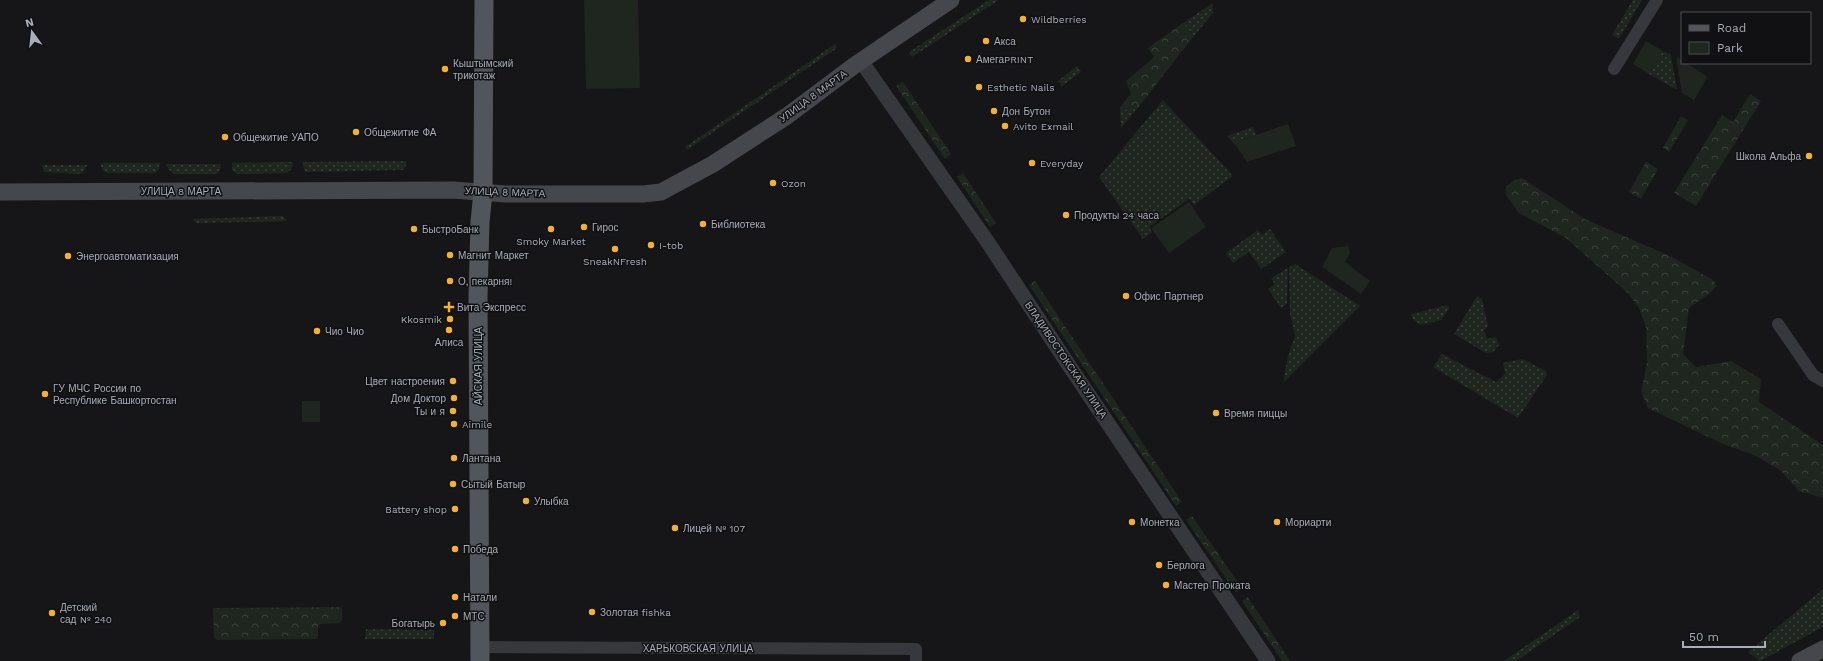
<svg xmlns="http://www.w3.org/2000/svg" width="1823" height="661" viewBox="0 0 1823 661" font-family="'Work Sans',sans-serif">
<defs>
<pattern id="grass-dots" width="8" height="8" patternUnits="userSpaceOnUse"><rect width="8" height="8" fill="#1e261f"/><path d="M2 2h.1M6 6h.1" fill="none" stroke="#3c433d" stroke-width="1.8" stroke-linecap="round"/></pattern>
<pattern id="forest-crowns" width="20" height="18" patternUnits="userSpaceOnUse"><rect width="20" height="18" fill="#1e261f"/><path d="M2 6a3 3 0 1 1 6 0M12 15a3 3 0 1 1 6 0" fill="none" stroke="#3c433d"/></pattern>
</defs>
<rect width="100%" height="100%" fill="#161618"/>
<g fill="url(#grass-dots)">
<polygon points="989,0 999,0 912,57 909,52"/>
<polygon points="1633,0 1642,0 1619,39 1612,35"/>
<polygon points="1213,3 1213,13 1194,36 1183,23"/>
<polygon points="835,44 837,48 687,150 685,147"/>
<polygon points="1663,51 1671,55 1677,90 1649,74"/>
<polygon points="1077,66 1081,72 1062,86 1058,81"/>
<polygon points="1163,100 1233,176 1194,205 1189,199 1149,227 1152,232 1143,239 1099,177"/>
<polygon points="1141,104 1121,128 1120,112"/>
<polygon points="1253,127 1256,135 1238,141 1237,147 1227,136"/>
<polygon points="407,161 406,166 403,170 305,172 302,162"/>
<polygon points="293,162 292,168 287,173 237,174 232,170 232,163"/>
<polygon points="100,163 160,163 158,171 155,173 107,173 103,171"/>
<polygon points="166,164 221,164 220,171 216,174 174,174 169,170"/>
<polygon points="42,165 87,165 84,172 79,174 44,172"/>
<polygon points="283,216 287,221 196,223 193,219"/>
<polygon points="1270,229 1286,252 1261,269 1249,252 1233,263 1226,253 1258,230 1262,235"/>
<polygon points="1295,264 1360,306 1283,383 1288,356 1295,336 1290,314 1289,267"/>
<polygon points="1288,268 1287,304 1281,308 1268,289 1275,284 1271,278"/>
<polygon points="1477,296 1482,299 1488,326 1484,330 1487,339 1496,337 1499,345 1493,352 1486,353 1454,334"/>
<polygon points="1448,305 1449,309 1441,320 1420,325 1412,318 1411,314"/>
<polygon points="1442,354 1496,382 1505,374 1503,363 1522,359 1546,371 1547,375 1518,418 1433,367"/>
<polygon points="1823,589 1823,627 1760,661 1748,652"/>
<polygon points="1578,610 1580,617 1516,661 1504,661"/>
<polygon points="366,629 434,630 434,639 365,639"/>
</g>
<g fill="url(#forest-crowns)">
<polygon points="1183,23 1194,36 1141,104 1120,112 1120,107 1131,94 1126,81 1154,57 1148,48"/>
<polygon points="903,82 951,154 945,159 896,86"/>
<polygon points="1750,94 1761,101 1696,206 1674,193 1722,115 1733,122"/>
<polygon points="1681,116 1688,120 1669,152 1663,148"/>
<polygon points="1646,162 1658,169 1641,199 1629,192"/>
<polygon points="963,173 996,223 990,227 957,177"/>
<polygon points="1522,178 1585,219 1672,257 1713,280 1717,286 1710,293 1689,308 1683,354 1696,367 1731,361 1761,379 1759,402 1823,445 1823,498 1799,491 1780,470 1754,455 1723,444 1648,408 1641,392 1647,363 1646,327 1639,308 1628,293 1566,238 1519,213 1506,195 1506,187 1514,180"/>
<polygon points="1035,281 1182,502 1176,506 1029,285"/>
<polygon points="1192,516 1242,588 1236,593 1186,520"/>
<polygon points="1248,597 1290,661 1282,661 1242,601"/>
<polygon points="342,607 342,620 339,623 321,624 318,626 318,638 315,639 217,640 214,637 213,608"/>
</g>
<g fill="#1e261f">
<polygon points="584,0 638,0 640,88 586,89"/>
<polygon points="1646,41 1663,51 1649,74 1633,64"/>
<polygon points="1676,57 1682,60 1682,63 1686,63 1705,75 1707,78 1694,100 1682,93"/>
<polygon points="1288,124 1296,146 1247,162 1237,147 1238,141"/>
<polygon points="1189,202 1206,227 1169,253 1151,228"/>
<polygon points="1348,246 1350,253 1345,262 1370,281 1361,294 1322,267 1332,248"/>
<rect x="302" y="401" width="18" height="21"/>
</g>
<g fill="none" stroke-linecap="round" stroke-linejoin="round">
<g stroke="#37383d" stroke-width="12">
<polyline points="1614,69 1657,0"/>
<polyline points="1778,324 1813,375 1823,381"/>
<polyline points="479,647 916,649 916,661"/>
</g>
<polyline stroke="#37383d" stroke-width="15" points="861,61 989,244 1068,364 1268,661"/>
<g stroke="#45474d" stroke-width="17">
<polyline points="0,192 453,190 506,194 643,194 661,192 713,164 787,116 855,65 951,0"/>
<polyline points="1800,661 1823,649"/>
</g>
<polyline stroke="#53555c" stroke-width="19" points="480,661 478,297 480,222 483,192 484,0"/>
</g>
<g fill="#f2b134" stroke="#111113" stroke-width="1.5">
<circle cx="1023" cy="19" r="4"/>
<circle cx="986" cy="41" r="4"/>
<circle cx="968" cy="59" r="4"/>
<circle cx="445" cy="69" r="4"/>
<circle cx="979" cy="87" r="4"/>
<circle cx="994" cy="111" r="4"/>
<circle cx="1005" cy="126" r="4"/>
<circle cx="356" cy="132" r="4"/>
<circle cx="225" cy="137" r="4"/>
<circle cx="1809" cy="156" r="4"/>
<circle cx="1032" cy="163" r="4"/>
<circle cx="773" cy="183" r="4"/>
<circle cx="1066" cy="215" r="4"/>
<circle cx="703" cy="224" r="4"/>
<circle cx="584" cy="227" r="4"/>
<circle cx="414" cy="229" r="4"/>
<circle cx="551" cy="229" r="4"/>
<circle cx="651" cy="245" r="4"/>
<circle cx="615" cy="249" r="4"/>
<circle cx="450" cy="255" r="4"/>
<circle cx="68" cy="256" r="4"/>
<circle cx="450" cy="281" r="4"/>
<circle cx="1126" cy="296" r="4"/>
<path d="M447 301h4v4h4v4h-4v4h-4v-4h-4v-4h4z"/>
<circle cx="450" cy="319" r="4"/>
<circle cx="449" cy="330" r="4"/>
<circle cx="317" cy="331" r="4"/>
<circle cx="453" cy="381" r="4"/>
<circle cx="45" cy="394" r="4"/>
<circle cx="454" cy="398" r="4"/>
<circle cx="453" cy="411" r="4"/>
<circle cx="1216" cy="413" r="4"/>
<circle cx="454" cy="424" r="4"/>
<circle cx="454" cy="458" r="4"/>
<circle cx="453" cy="484" r="4"/>
<circle cx="526" cy="501" r="4"/>
<circle cx="455" cy="509" r="4"/>
<circle cx="1132" cy="522" r="4"/>
<circle cx="1277" cy="522" r="4"/>
<circle cx="675" cy="528" r="4"/>
<circle cx="455" cy="549" r="4"/>
<circle cx="1159" cy="565" r="4"/>
<circle cx="1166" cy="585" r="4"/>
<circle cx="455" cy="597" r="4"/>
<circle cx="592" cy="612" r="4"/>
<circle cx="52" cy="613" r="4"/>
<circle cx="455" cy="616" r="4"/>
<circle cx="443" cy="623" r="4"/>
</g>
<g text-anchor="middle" dominant-baseline="central" stroke-width="3" stroke-linejoin="round" paint-order="stroke">
<g font-size="10" fill="#a8adb8" stroke="#111113" text-anchor="start">
<text x="1031" y="19">Wildberries</text>
<text x="994" y="41">Акса</text>
<text x="976" y="59">АмегаPRINT</text>
<text x="453" y="63">Кыштымский<tspan x="453" dy="12">трикотаж</tspan></text>
<text x="987" y="87">Esthetic Nails</text>
<text x="1002" y="111">Дон Бутон</text>
<text x="1013" y="126">Avito Exmail</text>
<text x="364" y="132">Общежитие ФА</text>
<text x="233" y="137">Общежитие УАПО</text>
<text x="1801" y="156" text-anchor="end">Школа Альфа</text>
<text x="1040" y="163">Everyday</text>
<text x="781" y="183">Ozon</text>
<text x="1074" y="215">Продукты 24 часа</text>
<text x="711" y="224">Библиотека</text>
<text x="592" y="227">Гирос</text>
<text x="422" y="229">БыстроБанк</text>
<text x="551" y="241" text-anchor="middle">Smoky Market</text>
<text x="659" y="245">I-tob</text>
<text x="458" y="255">Магнит Маркет</text>
<text x="76" y="256">Энергоавтоматизация</text>
<text x="615" y="261" text-anchor="middle">SneakNFresh</text>
<text x="458" y="281">О, пекарня!</text>
<text x="1134" y="296">Офис Партнер</text>
<text x="457" y="307">Вита Экспресс</text>
<text x="442" y="319" text-anchor="end">Kkosmik</text>
<text x="325" y="331">Чио Чио</text>
<text x="449" y="342" text-anchor="middle">Алиса</text>
<text x="445" y="381" text-anchor="end">Цвет настроения</text>
<text x="53" y="388">ГУ МЧС России по<tspan x="53" dy="12">Республике Башкортостан</tspan></text>
<text x="446" y="398" text-anchor="end">Дом Доктор</text>
<text x="445" y="411" text-anchor="end">Ты и я</text>
<text x="1224" y="413">Время пиццы</text>
<text x="462" y="424">Aimile</text>
<text x="462" y="458">Лантана</text>
<text x="461" y="484">Сытый Батыр</text>
<text x="534" y="501">Улыбка</text>
<text x="447" y="509" text-anchor="end">Battery shop</text>
<text x="1140" y="522">Монетка</text>
<text x="1285" y="522">Мориарти</text>
<text x="683" y="528">Лицей № 107</text>
<text x="463" y="549">Победа</text>
<text x="1167" y="565">Берлога</text>
<text x="1174" y="585">Мастер Проката</text>
<text x="463" y="597">Натали</text>
<text x="60" y="607">Детский<tspan x="60" dy="12">сад № 240</tspan></text>
<text x="600" y="612">Золотая fishka</text>
<text x="463" y="616">МТС</text>
<text x="435" y="623" text-anchor="end">Богатырь</text>
</g>
<g font-size="10" fill="#a8adb8" stroke="#111113">
<text transform="translate(813 96) rotate(-36)">УЛИЦА 8 МАРТА</text>
<text x="181" y="191">УЛИЦА 8 МАРТА</text>
<text transform="translate(505 192) rotate(2)">УЛИЦА 8 МАРТА</text>
<text transform="translate(1066 360) rotate(56)">ВЛАДИВОСТОКСКАЯ УЛИЦА</text>
<text transform="translate(478 366) rotate(-90)">АЙСКАЯ УЛИЦА</text>
<text x="698" y="648">ХАРЬКОВСКАЯ УЛИЦА</text>
</g>
</g>
<rect x="1681" y="12" width="130" height="52" fill="#111113" stroke="#4d4f55"/>
<rect x="1689" y="25" width="20" height="6" fill="#53555c" stroke="#4d4f55"/>
<text x="1717" y="32" font-size="12" fill="#a8adb8">Road</text>
<rect x="1689" y="42" width="20" height="12" fill="#1e261f" stroke="#4d4f55"/>
<text x="1717" y="52" font-size="12" fill="#a8adb8">Park</text>
<g transform="translate(32 32) rotate(345)" stroke="#111113" stroke-width="3" paint-order="stroke">
<path d="M0-3L7 15L0 10L-7 15Z" fill="#a8adb8"/>
<text y="-6" font-size="11" font-weight="bold" text-anchor="middle" fill="#a8adb8">N</text>
</g>
<path d="M1683 641v6h82v-6" fill="none" stroke="#a8adb8" stroke-width="2"/>
<text x="1689" y="641" font-size="12" fill="#a8adb8" stroke="#111113" stroke-width="3" paint-order="stroke">50 m</text>
</svg>
